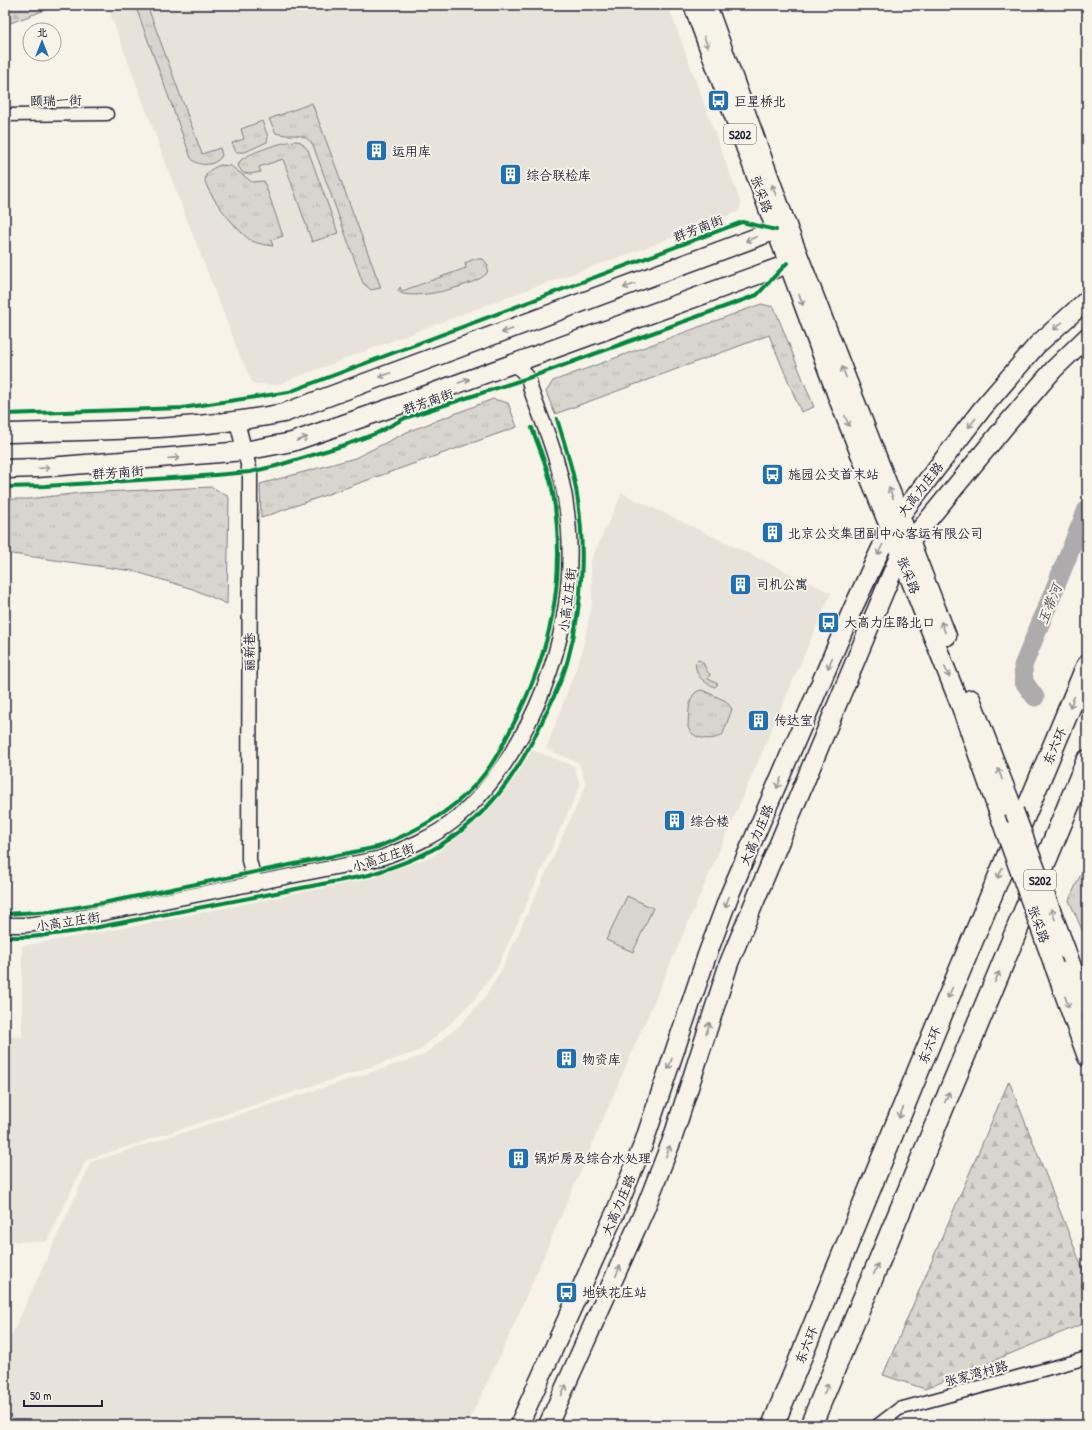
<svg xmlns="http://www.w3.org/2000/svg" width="1092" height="1430" viewBox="0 0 1092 1430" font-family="'Patrick Hand','LXGW WenKai TC',sans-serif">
<defs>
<pattern id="grass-tufts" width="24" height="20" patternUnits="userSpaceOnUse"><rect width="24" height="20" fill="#d8d5cf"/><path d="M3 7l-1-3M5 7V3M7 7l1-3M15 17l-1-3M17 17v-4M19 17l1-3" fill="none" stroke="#b9b7b3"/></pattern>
<pattern id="forest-firs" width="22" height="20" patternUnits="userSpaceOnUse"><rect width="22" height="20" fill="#d8d5cf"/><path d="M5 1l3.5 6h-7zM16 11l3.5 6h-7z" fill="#b9b7b3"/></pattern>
</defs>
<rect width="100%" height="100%" fill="#f7f3e8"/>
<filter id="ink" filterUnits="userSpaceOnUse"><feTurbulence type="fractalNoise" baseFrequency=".025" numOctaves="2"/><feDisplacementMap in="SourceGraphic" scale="8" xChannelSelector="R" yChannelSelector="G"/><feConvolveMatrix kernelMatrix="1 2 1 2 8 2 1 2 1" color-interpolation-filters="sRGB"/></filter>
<g filter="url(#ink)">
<g fill="#e7e3db">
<polygon points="107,5 668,5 741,204 739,211 640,250 529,289 276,385 253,384 240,356 182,207"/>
<polygon points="622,493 831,593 506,1343 467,1425 5,1425 5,1350 91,1162 422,1056 459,1026 484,998 502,969 586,785 579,763 546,749 582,652 592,604 591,560"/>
<polygon points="532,750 574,766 580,786 496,970 473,1001 450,1024 419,1051 86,1160 47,1242 5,1241 5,1037 22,1037 22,946 130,927 369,879 433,856 480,819 519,772"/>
</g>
<g fill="url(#grass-tufts)" stroke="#7d7c85">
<path d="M135,5H147L202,154L220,148L222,155C217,166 198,168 191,158Z"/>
<path d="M312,103L381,288H380L371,290L363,283L313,145C303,130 290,138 276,133L269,119Z"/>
<polygon points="262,121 268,137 267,142 245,152 236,152 232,143 244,139 241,129"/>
<path d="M296,141L301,142L308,150L338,233L312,242L283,159L259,167L261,172L250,174L243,173L238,166L240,161C248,153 284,141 296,141Z"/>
<path d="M220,165L231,166L252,182L264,181L283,236L271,240L273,246C266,245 258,244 252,241C241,236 204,191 205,179C206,171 213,168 220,165Z"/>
<path d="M474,259H483L488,265L487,273C479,285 408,303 398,291L400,287L402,291L466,268L465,263Z"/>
<polygon points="761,304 774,307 814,407 801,412 769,335 555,414 546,392 553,381"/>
<polygon points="493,399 508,403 517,427 261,518 260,484 355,458 407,432"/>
<polygon points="212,487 229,497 227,604 193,589 133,571 5,553 5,499 28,499 80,493"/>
<path d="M698,660C706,661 704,671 710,674L708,679L718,684L715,687C702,681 697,678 695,663Z"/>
<path d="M702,690L726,701L732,709L723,734C714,742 692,740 688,727C689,716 687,691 702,690Z"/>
<polygon points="1087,861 1087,941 1069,900"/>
</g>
<g fill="url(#forest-firs)" stroke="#7d7c85">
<polygon points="5,5 59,5 5,25"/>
<polygon points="1009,1081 1087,1280 1087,1322 925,1389 883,1375"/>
</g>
<polygon fill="#d8d5cf" stroke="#7d7c85" points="627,896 653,908 633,952 606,940"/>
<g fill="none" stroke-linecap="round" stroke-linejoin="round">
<polyline stroke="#aeabad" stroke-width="19" points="1035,697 1024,682 1023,666 1087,509"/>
<defs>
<g id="minor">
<polyline points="5,115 107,114"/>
<polyline points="878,1425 899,1409 1087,1358"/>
</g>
<g id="tertiary">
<polyline points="237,422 250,472 249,860 255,884"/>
<path d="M5,925H25L73,919L381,858C407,848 434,837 456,819C487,793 509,760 528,724C572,636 584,535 550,441C544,424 537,407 531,390C530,386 530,382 528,378C525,373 518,367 514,363"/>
</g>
<g id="primary">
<polyline points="693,5 839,401 961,707 1005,831"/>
<polyline points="707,5 787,226 947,636"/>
<path d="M5,433C98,430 192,431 284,413L787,226"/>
<polyline points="5,469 37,468 244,451 292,442 399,405 799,260"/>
<polyline points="971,699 1014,811"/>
<polyline points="1066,950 1087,1009"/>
<polyline points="1054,966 1087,1057"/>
<polyline points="519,1425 616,1211 643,1145 706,958 729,896 853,608 890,529 982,409 1037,345 1087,300"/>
<polyline points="548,1425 645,1209 672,1140 729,963 900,554 1006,425 1054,369 1087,337"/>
</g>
<g id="motorway">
<polyline points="773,1425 942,1013 1087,666"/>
<polyline points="811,1425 1087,761"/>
</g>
</defs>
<use href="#minor" stroke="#22223b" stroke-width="15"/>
<use href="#tertiary" stroke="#22223b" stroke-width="17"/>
<use href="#primary" stroke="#22223b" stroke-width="21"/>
<use href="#motorway" stroke="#22223b" stroke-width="24"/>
<use href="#minor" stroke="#f7f3e8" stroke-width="12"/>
<use href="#tertiary" stroke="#f7f3e8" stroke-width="14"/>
<use href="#primary" stroke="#f7f3e8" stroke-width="18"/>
<use href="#motorway" stroke="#f7f3e8" stroke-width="21"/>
<defs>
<g id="primary-bridge">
<polyline points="1014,811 1066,950"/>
<polyline points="1005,831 1054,966"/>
</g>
</defs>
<use href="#primary-bridge" stroke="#22223b" stroke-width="21" stroke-linecap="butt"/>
<use href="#primary-bridge" stroke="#f7f3e8" stroke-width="18"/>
<defs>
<g id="cycleway">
<polyline points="5,414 182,408 289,392 742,222 776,230"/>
<polyline points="5,487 45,486 203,476 250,472 276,466 345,445 377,433 405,418 528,378 757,295 787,263"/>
<path d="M5,914L54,911L103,903L378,847C414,832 449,814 476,784C493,766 503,744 514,723C551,650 566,581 554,500C551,475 540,451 532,428"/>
<path d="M5,937H31L78,931L369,875C393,867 417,859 439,846C487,817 516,776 540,726C550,704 562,683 568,659C583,605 586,545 576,489C572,465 564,442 557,419"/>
</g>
</defs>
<use href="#cycleway" stroke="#f7f3e8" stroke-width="6"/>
<use href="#cycleway" stroke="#00873e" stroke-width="4"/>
</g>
<defs><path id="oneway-shaft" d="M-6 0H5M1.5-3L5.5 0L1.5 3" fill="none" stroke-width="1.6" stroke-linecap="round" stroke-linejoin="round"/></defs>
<g stroke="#97959a">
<use href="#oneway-shaft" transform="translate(706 42) rotate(70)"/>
<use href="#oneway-shaft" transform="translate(774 190) rotate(-110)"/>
<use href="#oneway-shaft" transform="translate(751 239) rotate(159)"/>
<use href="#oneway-shaft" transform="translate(629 286) rotate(160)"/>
<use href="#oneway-shaft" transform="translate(801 300) rotate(69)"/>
<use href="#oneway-shaft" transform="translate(1058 326) rotate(138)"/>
<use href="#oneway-shaft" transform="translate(507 331) rotate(160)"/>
<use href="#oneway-shaft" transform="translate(844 372) rotate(-111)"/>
<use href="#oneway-shaft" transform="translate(385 375) rotate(160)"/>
<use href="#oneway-shaft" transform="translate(464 381) rotate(-20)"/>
<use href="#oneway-shaft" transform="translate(847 421) rotate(68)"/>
<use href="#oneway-shaft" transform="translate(972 423) rotate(128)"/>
<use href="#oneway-shaft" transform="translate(302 439) rotate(-19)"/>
<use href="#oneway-shaft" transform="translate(174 458) rotate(-4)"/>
<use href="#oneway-shaft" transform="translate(44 468) rotate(-5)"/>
<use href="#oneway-shaft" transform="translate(891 493) rotate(-111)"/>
<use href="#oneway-shaft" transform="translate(880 550) rotate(115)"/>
<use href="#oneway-shaft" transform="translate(943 627) rotate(-111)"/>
<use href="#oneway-shaft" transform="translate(830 663) rotate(113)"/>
<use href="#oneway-shaft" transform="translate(947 672) rotate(68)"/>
<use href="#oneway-shaft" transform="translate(1072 702) rotate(113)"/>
<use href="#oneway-shaft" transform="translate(1000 774) rotate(-111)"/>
<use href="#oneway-shaft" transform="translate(779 783) rotate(113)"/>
<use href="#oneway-shaft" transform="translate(1000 873) rotate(113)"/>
<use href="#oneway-shaft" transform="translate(727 902) rotate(111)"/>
<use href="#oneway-shaft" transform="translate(1053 914) rotate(-110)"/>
<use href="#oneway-shaft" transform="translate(997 977) rotate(-67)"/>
<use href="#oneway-shaft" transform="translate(950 993) rotate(113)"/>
<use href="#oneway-shaft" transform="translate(1067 1002) rotate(70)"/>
<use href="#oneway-shaft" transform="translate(708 1028) rotate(-72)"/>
<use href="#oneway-shaft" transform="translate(670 1064) rotate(109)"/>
<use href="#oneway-shaft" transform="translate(947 1097) rotate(-67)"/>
<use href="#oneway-shaft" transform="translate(901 1113) rotate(112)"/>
<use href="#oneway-shaft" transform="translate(668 1151) rotate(-69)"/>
<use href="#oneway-shaft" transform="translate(876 1269) rotate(-67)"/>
<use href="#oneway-shaft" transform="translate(618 1271) rotate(-66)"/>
<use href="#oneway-shaft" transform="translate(826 1389) rotate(-67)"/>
<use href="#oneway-shaft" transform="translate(564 1390) rotate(-65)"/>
</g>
</g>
<defs>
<symbol id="bus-square" viewBox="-11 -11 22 22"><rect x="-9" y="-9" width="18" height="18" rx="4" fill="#1f6fb2" stroke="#f7f3e8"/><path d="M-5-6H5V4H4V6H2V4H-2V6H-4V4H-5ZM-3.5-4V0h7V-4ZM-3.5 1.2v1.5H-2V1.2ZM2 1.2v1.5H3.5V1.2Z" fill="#fff"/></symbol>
<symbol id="building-square" viewBox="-11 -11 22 22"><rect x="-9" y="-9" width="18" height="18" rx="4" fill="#1f6fb2" stroke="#f7f3e8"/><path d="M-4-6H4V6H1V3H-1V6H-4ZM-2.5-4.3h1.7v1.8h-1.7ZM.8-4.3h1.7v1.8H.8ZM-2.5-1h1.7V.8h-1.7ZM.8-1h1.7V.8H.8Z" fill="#fff"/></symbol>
</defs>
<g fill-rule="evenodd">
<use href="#bus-square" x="706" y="88" width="25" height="25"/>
<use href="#building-square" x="364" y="138" width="25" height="25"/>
<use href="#building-square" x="498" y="162" width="25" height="25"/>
<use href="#bus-square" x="760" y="462" width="25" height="25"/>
<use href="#building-square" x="760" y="520" width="25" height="25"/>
<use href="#building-square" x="728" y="572" width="25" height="25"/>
<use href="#bus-square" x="816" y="610" width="25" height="25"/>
<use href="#building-square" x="746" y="708" width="25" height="25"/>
<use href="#building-square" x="662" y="808" width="25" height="25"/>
<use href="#building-square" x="554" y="1046" width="25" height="25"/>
<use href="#building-square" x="506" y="1146" width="25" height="25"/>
<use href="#bus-square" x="554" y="1280" width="25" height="25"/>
</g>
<g text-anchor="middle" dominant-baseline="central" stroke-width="4" stroke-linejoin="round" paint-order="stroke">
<g fill="#f7f3e8" stroke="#62616f" stroke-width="1">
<rect x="724" y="124" width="32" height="20" rx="3"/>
<rect x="1024" y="870" width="32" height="20" rx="3"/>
</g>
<g font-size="12" font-weight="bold" fill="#22223b">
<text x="740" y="134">S202</text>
<text x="1040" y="880">S202</text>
</g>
<g font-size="13" fill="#22223b" stroke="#f7f3e8">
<text transform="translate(56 100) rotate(-1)">颐瑞一街</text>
<text transform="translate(762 194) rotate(70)">张采路</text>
<text transform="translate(698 228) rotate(-21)">群芳南街</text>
<text transform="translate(428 401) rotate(-19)">群芳南街</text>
<text transform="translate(118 472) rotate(-4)">群芳南街</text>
<text transform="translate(920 489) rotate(-52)">大高力庄路</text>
<text transform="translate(909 575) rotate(68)">张采路</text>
<text transform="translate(567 600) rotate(-83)">小高立庄街</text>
<text transform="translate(249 652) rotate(-90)">丽新巷</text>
<text transform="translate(1054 746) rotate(-67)">东六环</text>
<text transform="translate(756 835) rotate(-67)">大高力庄路</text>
<text transform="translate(383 857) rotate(-18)">小高立庄街</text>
<text transform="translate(68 921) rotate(-9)">小高立庄街</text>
<text transform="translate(1039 924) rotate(70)">张采路</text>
<text transform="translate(929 1045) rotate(-68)">东六环</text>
<text transform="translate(618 1205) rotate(-67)">大高力庄路</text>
<text transform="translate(806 1345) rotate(-68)">东六环</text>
<text transform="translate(976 1373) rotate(-15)">张家湾村路</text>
</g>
<g font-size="13" fill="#22223b" stroke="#f7f3e8" text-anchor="start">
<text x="734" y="101">巨星桥北</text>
<text x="392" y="151">运用库</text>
<text x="526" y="175">综合联检库</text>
<text x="788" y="474">施园公交首末站</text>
<text x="788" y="533">北京公交集团副中心客运有限公司</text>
<text x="756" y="584">司机公寓</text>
<text x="844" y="622">大高力庄路北口</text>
<text x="774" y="720">传达室</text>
<text x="690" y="821">综合楼</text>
<text x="582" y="1059">物资库</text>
<text x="534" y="1158">锅炉房及综合水处理</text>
<text x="582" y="1292">地铁花庄站</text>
</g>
<g font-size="14" font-style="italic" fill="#535263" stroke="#f7f3e8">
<text transform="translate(1049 604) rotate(-68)">玉带河</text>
</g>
</g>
<rect width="1092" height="1430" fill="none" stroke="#f7f3e8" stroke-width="20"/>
<rect x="10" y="10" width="1072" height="1410" fill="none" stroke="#22223b" stroke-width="1.5" filter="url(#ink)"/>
<g transform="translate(42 42)"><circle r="19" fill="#f7f3e8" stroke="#a29fa3"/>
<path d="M0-3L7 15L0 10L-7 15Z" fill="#1f6fb2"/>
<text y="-6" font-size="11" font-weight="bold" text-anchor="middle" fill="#22223b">北</text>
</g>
<path d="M24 1400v6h78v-6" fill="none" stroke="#22223b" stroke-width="2"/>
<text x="30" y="1400" font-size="12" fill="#22223b" stroke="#f7f3e8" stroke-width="3" paint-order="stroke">50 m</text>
</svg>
